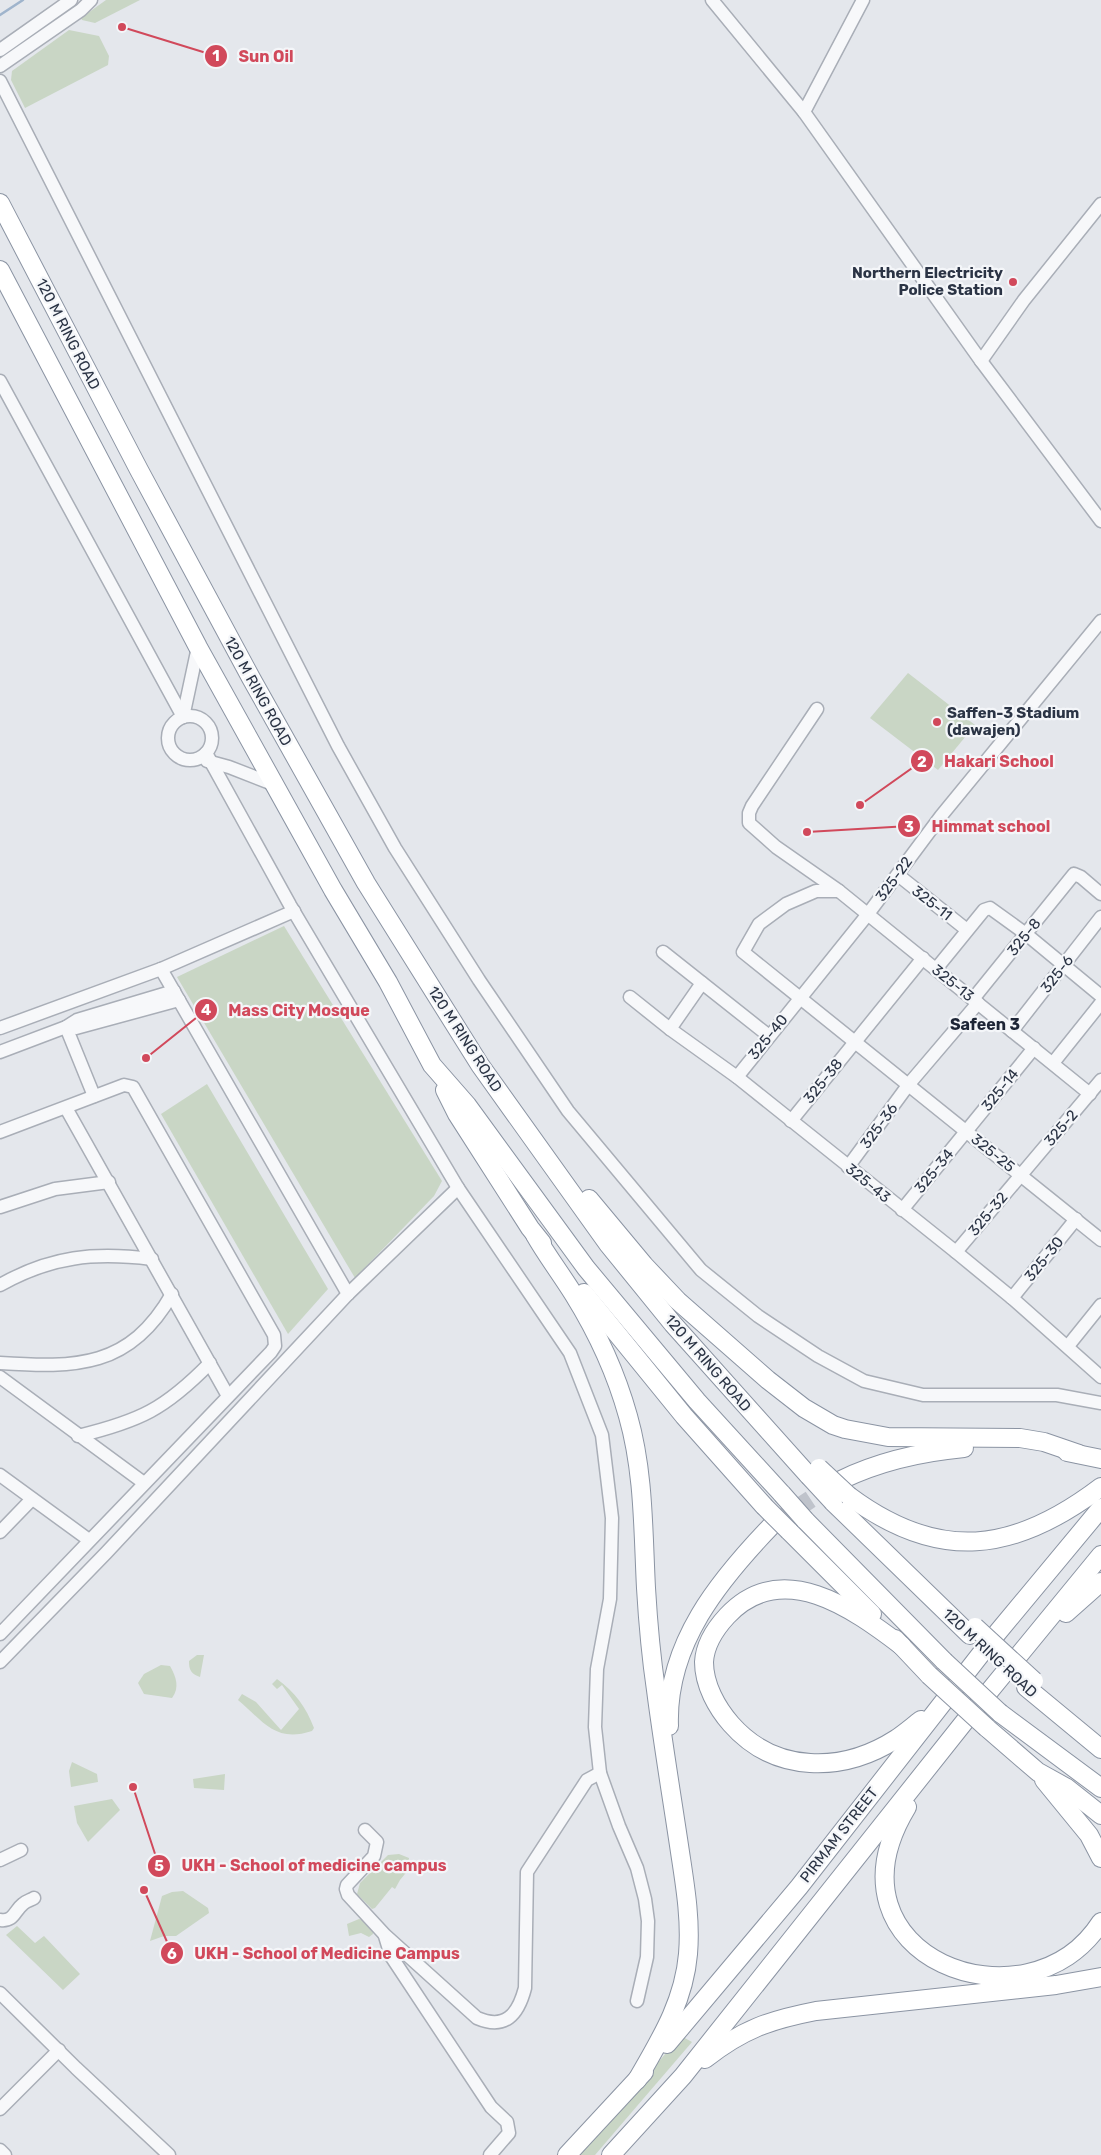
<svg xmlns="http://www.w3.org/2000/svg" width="1101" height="2155" viewBox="0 0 1101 2155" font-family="Rubik,sans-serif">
<rect width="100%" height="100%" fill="#e4e7ec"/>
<g fill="#c9d6c5">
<polygon points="106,0 140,0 95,23 82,20 81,18"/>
<polygon points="69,30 99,36 109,56 108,65 25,108 11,80 12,71"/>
<polygon points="908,673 975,725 938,770 870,718"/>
<polygon points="284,926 442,1181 434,1196 355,1278 177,977"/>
<polygon points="207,1084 328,1289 288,1334 161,1114"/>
<path d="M197,1655H204L200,1677C191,1674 189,1670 189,1661Z"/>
<path d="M161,1665L170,1666C176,1677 180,1687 172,1698L144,1694L138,1683L144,1674Z"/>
<path d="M277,1679C295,1692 306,1707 314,1728L312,1731C275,1743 264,1722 238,1700L242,1694L256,1702L281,1730L299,1709L282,1685L277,1689L272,1684Z"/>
<polygon points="72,1762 97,1774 98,1782 71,1787 69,1771"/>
<polygon points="225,1774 224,1790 194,1788 193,1779"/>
<polygon points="112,1799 120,1810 88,1842 77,1823 74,1806"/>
<polygon points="399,1854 409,1858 409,1869 400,1880 395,1889 392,1887 375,1908 372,1909 357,1894 360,1883 388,1855"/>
<polygon points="183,1891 208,1908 209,1913 176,1936 164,1936 150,1941 162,1896 172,1892"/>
<polygon points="359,1919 369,1921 373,1928 373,1934 369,1937 361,1933 349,1936 347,1924"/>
<polygon points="17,1926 35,1943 44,1936 80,1974 63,1990 6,1935"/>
<polygon points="681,2036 692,2042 595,2155 577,2155"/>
</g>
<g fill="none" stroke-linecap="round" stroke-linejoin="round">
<polyline stroke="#9fb4cc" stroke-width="2.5" points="0,15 23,0"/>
<polyline stroke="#bfc3cb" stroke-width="18" stroke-dasharray="18 9" stroke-linecap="butt" points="773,1524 834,1484"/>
<defs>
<g id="minor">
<polyline points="712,0 804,112 981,361 1101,521"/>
<polyline points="0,50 71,0"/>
<polyline points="0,66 81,10 91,0"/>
<polyline points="0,81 338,746 395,848 479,980 568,1111 701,1270 758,1316 818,1356 864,1381 923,1395 1057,1395 1101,1403"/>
<polyline points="804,112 863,0"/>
<polyline points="981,361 1024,300 1101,204"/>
<polyline points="0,381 183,717"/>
<polyline points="817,709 752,806 749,813 749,823 776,847 839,891 1090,1094"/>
<circle cx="190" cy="738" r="22"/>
<polyline points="183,717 198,647"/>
<polyline points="206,753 290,905 458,1188 570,1353 602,1435 612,1518 610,1599 597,1669 595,1727 600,1773 619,1826 637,1868 645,1899 648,1921 647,1957 637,2001"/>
<polyline points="207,761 229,767 275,785"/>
<polyline points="898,875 967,930"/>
<polyline points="839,891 816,891 786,904 759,924 743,952 1101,1240"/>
<polyline points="663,952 769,1036"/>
<polyline points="161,969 348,1294"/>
<polyline points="936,969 984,910 990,908 1026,934 1101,996"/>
<polyline points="630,997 670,1029 737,1077 956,1252 1012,1298 1101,1377"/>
<polyline points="973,999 1074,874 1081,877 1101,894"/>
<polyline points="66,1027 94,1096"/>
<polyline points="0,1028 161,969 294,911"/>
<polyline points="76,1028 179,1000"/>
<polyline points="670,1029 702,983"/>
<polyline points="1012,1031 1101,917"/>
<polyline points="0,1052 66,1027 77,1020 174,991"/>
<polyline points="1053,1063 1101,1003"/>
<polyline points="737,1077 868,914 941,816 1101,621"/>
<polyline points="66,1108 228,1396"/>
<polyline points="791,1121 923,958"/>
<polyline points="0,1132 124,1085 133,1087 274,1335 275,1346 271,1352 0,1634"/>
<polyline points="848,1167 909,1084 978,1003"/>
<polyline points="0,1207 55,1189 109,1182"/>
<polyline points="902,1210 1034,1048"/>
<polyline points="956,1252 1101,1080"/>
<path d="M0,1285C52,1256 94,1252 152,1259"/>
<polyline points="1012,1298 1076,1219"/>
<polyline points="1068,1346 1101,1305"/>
<path d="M0,1363C76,1368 130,1368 172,1294"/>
<polyline points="0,1377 144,1483"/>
<path d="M78,1436C140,1421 165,1409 210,1363"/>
<polyline points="0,1475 89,1540"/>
<polyline points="0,1532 32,1499"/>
<polyline points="0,1662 106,1553 348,1294 458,1188"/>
<path d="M365,1830L377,1842L374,1856L347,1885L346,1889L348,1895L385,1935L477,2018C505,2030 518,2015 525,1988L527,1872L587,1780L600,1773"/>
<polyline points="0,1860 21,1850"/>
<path d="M0,1920C14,1922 14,1911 23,1904C26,1901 31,1900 34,1898"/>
<polyline points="385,1936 391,1956 491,2107 507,2122 509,2133 490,2155"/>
<polyline points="0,1993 76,2068 169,2155"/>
<polyline points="0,2109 59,2050"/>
<polyline points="0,2150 5,2155"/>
</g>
<g id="highway">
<polyline points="0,203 139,470 251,678 366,883 480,1065 608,1244 673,1324 809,1476"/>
<polyline points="0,270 198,647 333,890 388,982 432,1065 467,1105 586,1268 697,1401 782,1494"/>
<polyline points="445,1090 457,1114 530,1228 542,1243"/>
<polyline points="589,1199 644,1265 678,1301 768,1380 804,1408 833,1425 845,1429 888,1437 1020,1438 1044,1442 1079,1454"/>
<path d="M535,1235C547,1256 561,1274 574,1295C597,1332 616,1373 628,1416C644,1472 643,1530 646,1588C648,1622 651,1656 656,1690C663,1744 672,1798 680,1852C685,1885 691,1920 688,1954C684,2002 660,2040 637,2080"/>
<polyline points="584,1293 684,1416 764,1506"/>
<polyline points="1067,1452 1101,1459"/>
<path d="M841,1480C880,1461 921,1452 964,1448"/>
<path d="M849,1496C939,1563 1014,1553 1101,1487"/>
<polyline points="833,1502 970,1635"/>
<polyline points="805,1520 944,1661"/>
<polyline points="789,1531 872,1614"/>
<polyline points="1066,1613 1101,1582"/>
<polyline points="895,1639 929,1675"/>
<path d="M902,1646C853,1609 782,1557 727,1616C715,1629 705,1644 704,1662C704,1685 717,1708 731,1724C775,1774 843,1773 896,1739C905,1733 913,1726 921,1720"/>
<polyline points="1026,1687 1101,1749"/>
<polyline points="1000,1713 1101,1788"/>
<path d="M669,1726C666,1644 719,1580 773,1524"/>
<polyline points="987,1728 1038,1772 1067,1788 1101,1815"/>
<polyline points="1044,1780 1089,1835 1101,1858"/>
<path d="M907,1807C816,1957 1028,2036 1101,1922"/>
<polyline points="667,2044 799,1887 998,1632 1101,1508"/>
<path d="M705,2059C743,2029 770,2020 816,2011L1056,1985L1101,1977"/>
<polyline points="567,2155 644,2072"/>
<polyline points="611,2155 683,2076 965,1721 1101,1555"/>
</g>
</defs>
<use href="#minor" stroke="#a9aeb7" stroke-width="15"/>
<use href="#highway" stroke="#8b94a3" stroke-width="20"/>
<use href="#minor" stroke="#f7f8fa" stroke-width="12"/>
<use href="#highway" stroke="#fff" stroke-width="18"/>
<defs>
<g id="highway-bridge">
<polyline points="819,1468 849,1496"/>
<polyline points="809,1476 833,1502"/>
<polyline points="782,1494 805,1520"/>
<polyline points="764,1506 789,1531"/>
<polyline points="975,1627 1034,1681"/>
<polyline points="944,1661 1000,1713"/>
<polyline points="929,1675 987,1728"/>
</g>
</defs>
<use href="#highway-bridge" stroke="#8b94a3" stroke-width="20" stroke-linecap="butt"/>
<use href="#highway-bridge" stroke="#fff" stroke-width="18"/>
</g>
<g fill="#d1495b" stroke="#f4f6f9" stroke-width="2">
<circle cx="1013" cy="282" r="5"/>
<circle cx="937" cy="722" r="5"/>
</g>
<g text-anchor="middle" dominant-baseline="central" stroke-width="4.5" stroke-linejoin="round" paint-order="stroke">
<g font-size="15" font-weight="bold" fill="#2b3445" stroke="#f4f6f9" text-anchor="end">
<text x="1003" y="273">Northern Electricity<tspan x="1003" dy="17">Police Station</tspan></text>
<text x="947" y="713" text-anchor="start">Saffen-3 Stadium<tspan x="947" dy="17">(dawajen)</tspan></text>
</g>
<g font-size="15" fill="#2b3445" stroke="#f4f6f9">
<text transform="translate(68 334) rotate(63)">120 M RING ROAD</text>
<text transform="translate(258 691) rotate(61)">120 M RING ROAD</text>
<text transform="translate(894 879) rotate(-54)">325-22</text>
<text transform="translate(932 903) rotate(38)">325-11</text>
<text transform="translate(1024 937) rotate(-51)">325-8</text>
<text transform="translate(1057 974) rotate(-52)">325-6</text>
<text transform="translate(953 983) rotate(39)">325-13</text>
<text transform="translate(768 1037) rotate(-51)">325-40</text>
<text transform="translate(465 1039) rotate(57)">120 M RING ROAD</text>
<text transform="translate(823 1081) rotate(-51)">325-38</text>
<text transform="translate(1000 1090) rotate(-51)">325-14</text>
<text transform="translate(879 1126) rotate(-54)">325-36</text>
<text transform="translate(1061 1128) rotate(-49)">325-2</text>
<text transform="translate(993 1153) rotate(39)">325-25</text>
<text transform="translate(934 1171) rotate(-51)">325-34</text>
<text transform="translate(868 1183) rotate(39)">325-43</text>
<text transform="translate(988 1214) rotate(-50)">325-32</text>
<text transform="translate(1044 1259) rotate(-51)">325-30</text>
<text transform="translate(708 1363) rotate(49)">120 M RING ROAD</text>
<text transform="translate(990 1653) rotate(43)">120 M RING ROAD</text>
<text transform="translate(839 1835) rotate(-52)">PIRMAM STREET</text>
</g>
<g font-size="16" font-weight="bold" fill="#1d2536" stroke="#f4f6f9">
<text x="985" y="1024">Safeen 3</text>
</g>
</g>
<path fill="none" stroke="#d1495b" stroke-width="2" d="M122 27L216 56M860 805L922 761M807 832L909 826M146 1058L206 1010M133 1787L159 1866M144 1890L172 1953"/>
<g fill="#d1495b" stroke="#f4f6f9" stroke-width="2">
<circle cx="122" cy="27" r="5"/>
<circle cx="860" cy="805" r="5"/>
<circle cx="807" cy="832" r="5"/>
<circle cx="146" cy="1058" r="5"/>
<circle cx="133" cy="1787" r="5"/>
<circle cx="144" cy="1890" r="5"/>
<circle cx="216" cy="56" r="12"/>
<circle cx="922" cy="761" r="12"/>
<circle cx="909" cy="826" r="12"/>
<circle cx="206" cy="1010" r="12"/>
<circle cx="159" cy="1866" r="12"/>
<circle cx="172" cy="1953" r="12"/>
</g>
<g font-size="15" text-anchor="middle" font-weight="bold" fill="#fff">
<text x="216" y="61">1</text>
<text x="922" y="767">2</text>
<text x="909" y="832">3</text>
<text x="206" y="1015">4</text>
<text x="159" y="1871">5</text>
<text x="172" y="1959">6</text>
</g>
<g font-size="16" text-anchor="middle" font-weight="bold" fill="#d1495b" stroke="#f4f6f9" stroke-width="4.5" stroke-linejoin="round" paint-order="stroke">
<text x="266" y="62">Sun Oil</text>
<text x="999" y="767">Hakari School</text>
<text x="991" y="832">Himmat school</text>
<text x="299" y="1016">Mass City Mosque</text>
<text x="314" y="1871">UKH - School of medicine campus</text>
<text x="327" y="1959">UKH - School of Medicine Campus</text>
</g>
</svg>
